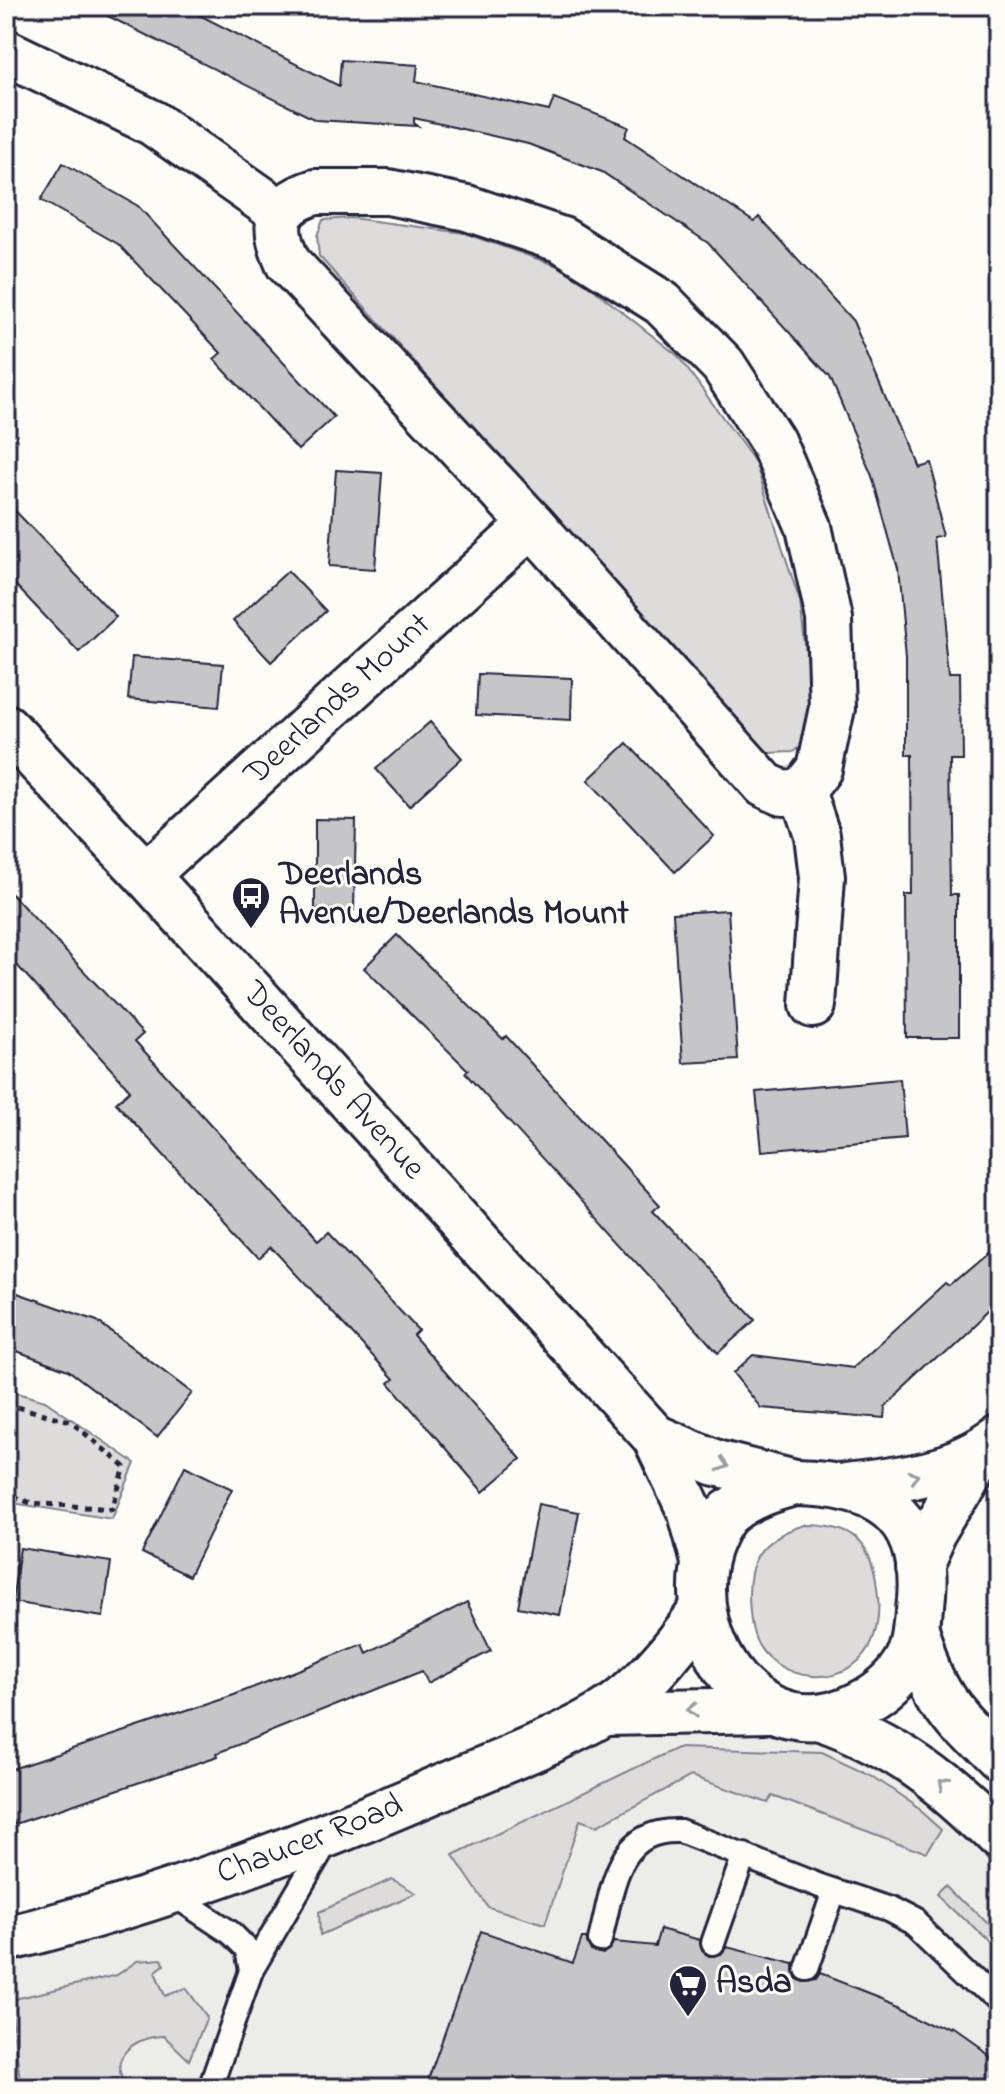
<svg xmlns="http://www.w3.org/2000/svg" width="1005" height="2094" viewBox="0 0 1005 2094" font-family="'Indie Flower',sans-serif">
<rect width="100%" height="100%" fill="#fdfcf7"/>
<filter id="ink" filterUnits="userSpaceOnUse"><feTurbulence type="fractalNoise" baseFrequency=".0125" numOctaves="2"/><feDisplacementMap in="SourceGraphic" scale="16" xChannelSelector="R" yChannelSelector="G"/><feConvolveMatrix kernelMatrix="1 2 1 2 8 2 1 2 1" color-interpolation-filters="sRGB"/></filter>
<g filter="url(#ink)">
<polygon fill="#ecece9" points="605,1713 797,1716 999,1838 999,2088 6,2088 6,2001 10,1999 6,1939"/>
<g fill="#dddcdb" stroke="#807f8b" stroke-width="2">
<polygon points="352,218 464,233 569,270 678,356 755,462 800,602 810,687 806,742 793,752 767,753 319,256 317,236 323,220"/>
<polygon points="6,1390 45,1401 135,1463 112,1519 6,1502"/>
<path d="M805,1525C852,1525 872,1541 877,1588C880,1608 879,1629 869,1648C846,1687 789,1683 763,1652C754,1641 751,1626 750,1612C745,1563 757,1539 805,1525Z"/>
<polygon points="677,1748 822,1752 871,1775 923,1811 943,1829 928,1854 773,1796 768,1803 691,1776 597,1826 580,1820 545,1924 488,1907 453,1855"/>
<polygon points="392,1879 416,1893 320,1935 319,1912"/>
<polygon points="951,1887 996,1932 999,1929 999,1952 941,1897"/>
<path d="M162,1959L164,1965L155,1972L165,1996L186,1988L207,2017L189,2060L164,2036C135,2036 103,2059 129,2088H21L10,2000L117,1975L137,1961Z"/>
</g>
<g fill="#c6c6c8" stroke="#22223b" stroke-width="2">
<polygon points="88,6 182,6 339,86 341,60 418,65 416,81 549,111 554,98 629,127 625,137 754,222 759,217 853,321 913,463 926,459 946,537 937,539 950,679 960,679 961,755 950,755 952,895 959,895 959,1038 907,1038 906,895 913,895 912,755 906,755 906,656 898,569 872,476 830,377 708,243 602,172 528,144 414,118 414,123 418,126 316,120"/>
<polygon points="63,163 138,206 334,417 298,450 214,359 221,353 118,244 41,200"/>
<polygon points="336,470 382,473 375,569 329,566"/>
<polygon points="6,501 116,617 79,652 6,575"/>
<polygon points="288,571 326,611 271,662 233,621"/>
<polygon points="132,657 223,664 219,707 128,699"/>
<polygon points="478,674 572,678 571,720 476,715"/>
<polygon points="430,722 462,758 409,806 376,769"/>
<polygon points="627,743 714,836 675,872 588,780"/>
<polygon points="315,819 356,820 354,910 315,909"/>
<polygon points="6,888 143,1034 135,1041 316,1241 326,1232 418,1330 413,1335 521,1459 483,1492 389,1383 394,1379 271,1246 258,1258 116,1103 130,1090 6,953"/>
<polygon points="728,910 738,1060 683,1063 673,913"/>
<polygon points="397,935 503,1039 506,1036 660,1205 653,1211 755,1320 718,1353 465,1073 468,1070 364,968"/>
<polygon points="900,1079 905,1138 762,1151 756,1092"/>
<polygon points="999,1244 999,1301 885,1407 884,1418 761,1408 733,1373 753,1355 853,1368 947,1282 951,1285"/>
<polygon points="6,1289 97,1321 192,1393 157,1437 68,1370 6,1347"/>
<polygon points="185,1466 232,1489 189,1576 142,1553"/>
<polygon points="538,1504 579,1512 560,1615 518,1607"/>
<polygon points="20,1548 111,1562 103,1617 12,1602"/>
<polygon points="467,1602 491,1651 428,1683 422,1671 217,1753 218,1756 6,1827 6,1771 234,1695 363,1644 367,1653"/>
<polygon points="660,1929 700,1940 702,1951 709,1956 721,1954 727,1947 794,1964 796,1978 803,1982 816,1980 820,1974 900,2005 955,2032 999,2063 999,2088 425,2088 481,1931 573,1963 582,1938 586,1938 591,1951 603,1954 614,1942 655,1946"/>
</g>
<g fill="none" stroke-linecap="round" stroke-linejoin="round">
<defs>
<g id="lane">
<polyline points="171,1893 231,1933 247,1949 251,1971 210,2088"/>
<path d="M600,1940C613,1890 615,1828 680,1831L820,1886L889,1909L916,1923L999,2003"/>
<polyline points="713,1943 744,1855"/>
<polyline points="807,1969 834,1891"/>
<polyline points="251,1971 329,1838"/>
</g>
<g id="street">
<polyline points="6,52 153,123 281,213"/>
<path d="M315,192H388L467,208L562,240L662,303L723,365L772,441L809,527L829,619L832,708L819,769L802,791L783,793L765,785L532,524L288,263C271,226 274,205 315,192Z"/>
<polyline points="802,791 817,835 822,877 813,1005"/>
<path id="s1" d="M146,875L532,524"/>
</g>
<g id="secondary">
<path id="s2" d="M6,727L146,875L655,1437L691,1513L704,1562"/>
<polyline points="655,1437 716,1463 795,1483"/>
<path d="M795,1483C875,1484 926,1511 919,1600C917,1618 918,1637 911,1654C901,1676 881,1693 860,1704C760,1757 679,1641 708,1549C712,1537 720,1520 729,1512C749,1496 771,1489 795,1483Z"/>
<path d="M845,1486C898,1480 956,1474 999,1440"/>
<polyline points="918,1567 933,1534 980,1455"/>
<path d="M916,1635C937,1700 952,1713 999,1760"/>
<polyline points="605,1713 770,1710"/>
<path d="M821,1718C896,1744 943,1782 999,1838"/>
<path id="s3" d="M6,1939C161,1901 309,1845 456,1781C502,1761 562,1739 604,1713C643,1689 678,1645 703,1608"/>
</g>
</defs>
<use href="#lane" stroke="#22223b" stroke-width="28"/>
<use href="#street" stroke="#22223b" stroke-width="50"/>
<use href="#secondary" stroke="#22223b" stroke-width="50"/>
<polyline stroke="#22223b" stroke-width="5" stroke-dasharray="6 6" stroke-linecap="butt" points="6,1404 70,1421 125,1467 112,1509 31,1503 6,1494"/>
<use href="#lane" stroke="#fdfcf7" stroke-width="22"/>
<use href="#street" stroke="#fdfcf7" stroke-width="44"/>
<use href="#secondary" stroke="#fdfcf7" stroke-width="44"/>
</g>
<defs><path id="oneway-chevron" d="M-2-3.5L2.5 0L-2 3.5" fill="none" stroke-width="1.6" stroke-linecap="round" stroke-linejoin="round" transform="scale(2)"/></defs>
<g stroke="#9a9aa2">
<use href="#oneway-chevron" transform="translate(723 1465) rotate(17)"/>
<use href="#oneway-chevron" transform="translate(914 1476) rotate(-17)"/>
<use href="#oneway-chevron" transform="translate(692 1710) rotate(179)"/>
<use href="#oneway-chevron" transform="translate(942 1785) rotate(-138)"/>
</g>
</g>
<defs>
<symbol id="bus-pin" viewBox="-11 -11 22 30"><path d="M0 17L-7.5 6A9.5 9.5 0 1 1 7.5 6Z" fill="#22223b" stroke="#fdfcf7"/><path d="M-5-6H5V4H4V6H2V4H-2V6H-4V4H-5ZM-3.5-4V0h7V-4ZM-3.5 1.2v1.5H-2V1.2ZM2 1.2v1.5H3.5V1.2Z" fill="#fff"/></symbol>
<symbol id="supermarket-pin" viewBox="-11 -11 22 30"><path d="M0 17L-7.5 6A9.5 9.5 0 1 1 7.5 6Z" fill="#22223b" stroke="#fdfcf7"/><path d="M-6-5.5h2.5l.6 2H6L4.5 2H-2.5L-4.4-4H-6ZM-1.5 3.2a1.3 1.3 0 1 0 .1 0ZM3 3.2a1.3 1.3 0 1 0 .1 0Z" fill="#fff"/></symbol>
</defs>
<g fill-rule="evenodd">
<use href="#bus-pin" x="229" y="874" width="44" height="60"/>
<use href="#supermarket-pin" x="666" y="1962" width="44" height="60"/>
</g>
<g text-anchor="middle" dominant-baseline="central" stroke-width="6" stroke-linejoin="round" paint-order="stroke">
<g font-size="34" fill="#22223b" stroke="#fdfcf7">
<text stroke="none"><textPath href="#s1" startOffset="260">Deerlands Mount</textPath></text>
<text stroke="none"><textPath href="#s2" startOffset="482">Deerlands Avenue</textPath></text>
<text stroke="none"><textPath href="#s3" startOffset="320">Chaucer Road</textPath></text>
</g>
<g font-size="34" font-weight="bold" fill="#22223b" stroke="#fdfcf7" text-anchor="start">
<text x="279" y="876">Deerlands<tspan x="279" dy="39">Avenue/Deerlands Mount</tspan></text>
<text x="716" y="1984">Asda</text>
</g>
</g>
<rect width="1005" height="2094" fill="none" stroke="#fdfcf7" stroke-width="32"/>
<rect x="16" y="16" width="973" height="2062" fill="none" stroke="#22223b" stroke-width="3" filter="url(#ink)"/>
</svg>
